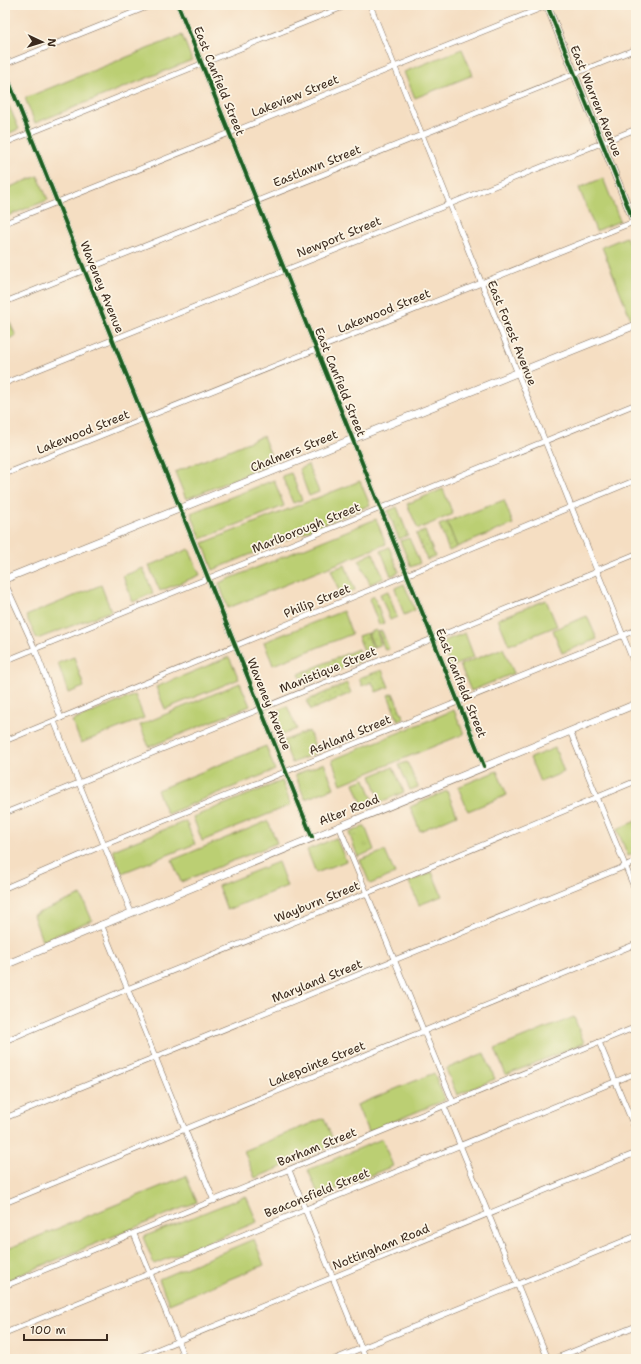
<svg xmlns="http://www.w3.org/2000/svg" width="641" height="1364" viewBox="0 0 641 1364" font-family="'Shantell Sans',sans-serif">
<defs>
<pattern id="park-tufts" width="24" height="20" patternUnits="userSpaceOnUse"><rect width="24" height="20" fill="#bbcf73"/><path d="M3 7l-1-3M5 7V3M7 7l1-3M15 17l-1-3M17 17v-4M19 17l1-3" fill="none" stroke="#a2b263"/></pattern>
<pattern id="garden-dots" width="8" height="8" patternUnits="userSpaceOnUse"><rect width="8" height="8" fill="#bbcf73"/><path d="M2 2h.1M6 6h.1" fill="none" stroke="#a2b263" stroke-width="1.8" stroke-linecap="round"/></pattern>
</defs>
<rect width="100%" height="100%" fill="#fcf5e5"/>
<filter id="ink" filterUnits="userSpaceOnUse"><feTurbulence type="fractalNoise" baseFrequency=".025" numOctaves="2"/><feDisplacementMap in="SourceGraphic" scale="8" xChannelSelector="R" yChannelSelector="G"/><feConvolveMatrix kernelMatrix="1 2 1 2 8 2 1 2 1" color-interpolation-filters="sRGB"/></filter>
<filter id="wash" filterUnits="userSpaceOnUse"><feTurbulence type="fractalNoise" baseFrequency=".012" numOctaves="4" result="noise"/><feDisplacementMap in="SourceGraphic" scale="16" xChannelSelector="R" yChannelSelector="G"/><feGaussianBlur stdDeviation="0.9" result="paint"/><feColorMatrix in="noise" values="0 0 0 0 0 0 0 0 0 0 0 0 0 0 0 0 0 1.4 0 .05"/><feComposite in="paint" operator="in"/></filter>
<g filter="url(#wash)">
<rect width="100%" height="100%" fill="#f5dec2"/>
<g fill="#bbcf73" stroke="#7b7c48">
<polygon points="182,35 192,60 35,123 25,98"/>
<polygon points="462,49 473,75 415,98 404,72"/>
<polygon points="9,106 19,129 5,135 5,107"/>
<polygon points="38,176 48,200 5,217 5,189"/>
<polygon points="603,178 620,221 596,231 579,188"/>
<polygon points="626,237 636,261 636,317 631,319 602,247"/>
<polygon points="5,312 16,336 5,340"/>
<polygon points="263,436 274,463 186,499 175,472"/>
<polygon points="308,465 319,492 309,496 299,469"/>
<polygon points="291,473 302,500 293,503 282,476"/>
<polygon points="274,480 284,506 201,539 191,513"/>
<polygon points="360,481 370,505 213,570 203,543"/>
<polygon points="443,489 453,514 418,529 407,504"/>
<polygon points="504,500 513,524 457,547 447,522"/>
<polygon points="376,519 386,544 228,608 219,583"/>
<polygon points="409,538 420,563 411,567 400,541"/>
<polygon points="389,547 399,572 391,576 381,551"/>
<polygon points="189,549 200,575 160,591 149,566"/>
<polygon points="373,553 384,578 370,584 359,560"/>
<polygon points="345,565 355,590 341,596 331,570"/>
<polygon points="143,568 153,593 133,602 123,576"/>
<polygon points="404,584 415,610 404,615 395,588"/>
<polygon points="101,585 111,611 37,639 26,616"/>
<polygon points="388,591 397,617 390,620 380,594"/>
<polygon points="374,596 384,623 379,625 369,599"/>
<polygon points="546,600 557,626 509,645 498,619"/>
<polygon points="343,611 352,634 273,665 264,642"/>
<polygon points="587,616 597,639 562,653 553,630"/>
<polygon points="465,633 474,657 451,667 441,642"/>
<polygon points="503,648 514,673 471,691 460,665"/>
<polygon points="74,657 84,687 68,693 58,663"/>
<polygon points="229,657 239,679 165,709 156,687"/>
<polygon points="240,683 250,706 149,747 140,725"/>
<polygon points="135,695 144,718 81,743 72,721"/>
<polygon points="287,706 297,729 281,735 272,713"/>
<polygon points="454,710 464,734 341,784 332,760"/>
<polygon points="309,731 317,753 292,763 283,741"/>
<polygon points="266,746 275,770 167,814 157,790"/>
<polygon points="555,748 564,772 540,782 530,758"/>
<polygon points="407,762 418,787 410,790 399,765"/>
<polygon points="324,763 334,788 305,799 295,775"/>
<polygon points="393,767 404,792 381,802 371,776"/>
<polygon points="497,771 507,795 468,811 458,787"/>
<polygon points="365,779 375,805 364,809 354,783"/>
<polygon points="282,781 291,805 202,841 193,817"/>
<polygon points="447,791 457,815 420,831 410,807"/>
<polygon points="186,821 195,844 122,873 113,850"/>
<polygon points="268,821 277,843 181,882 172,860"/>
<polygon points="636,821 636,852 628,856 617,829"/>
<polygon points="336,838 346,861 316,873 307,850"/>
<polygon points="385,851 395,874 370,884 360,860"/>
<polygon points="278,862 287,886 227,910 218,886"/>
<polygon points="432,872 442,896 419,905 409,882"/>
<polygon points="81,895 92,920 42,941 33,915"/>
<polygon points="574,1017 584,1043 506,1075 495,1049"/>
<polygon points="484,1053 495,1079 457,1095 446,1069"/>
<polygon points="434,1073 445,1100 368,1132 357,1105"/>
<polygon points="324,1118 335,1145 255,1178 244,1151"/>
<polygon points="382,1139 393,1166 319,1196 308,1170"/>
<polygon points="186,1176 197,1202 5,1281 5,1250"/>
<polygon points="246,1196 257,1222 154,1264 143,1237"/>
<polygon points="254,1239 264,1265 169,1304 159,1279"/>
</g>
<polygon fill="url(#park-tufts)" stroke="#7b7c48" points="365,826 374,850 358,857 349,833"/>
<g fill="url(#garden-dots)" stroke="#7b7c48">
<polygon points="397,507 408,535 399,539 388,511"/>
<polygon points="447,522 457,547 449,551 439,525"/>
<polygon points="425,531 435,556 427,560 416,534"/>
<polygon points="376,630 381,644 374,647 368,633"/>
<polygon points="382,631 389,649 385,650 378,632"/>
<polygon points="367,633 373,648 364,651 358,636"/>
<polygon points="358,649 363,660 304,685 299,674"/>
<polygon points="382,670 389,687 376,692 372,682 362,686 359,678"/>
<polygon points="347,683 351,693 311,710 306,701"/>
<polygon points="393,693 404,719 398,721 388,695"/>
</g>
</g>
<g filter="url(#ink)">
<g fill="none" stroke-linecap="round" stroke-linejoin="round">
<defs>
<g id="street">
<polyline points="178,5 484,766"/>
<polyline points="370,5 636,668"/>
<polyline points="5,64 152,5"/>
<polyline points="5,72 312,837"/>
<polyline points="5,143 348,5"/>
<polyline points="5,223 549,5"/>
<polyline points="5,302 636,49"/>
<polyline points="5,383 636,129"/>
<polyline points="5,474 636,221"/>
<polyline points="5,583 35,649 61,718"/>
<polyline points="5,661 636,404"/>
<polyline points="54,721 131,912"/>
<polyline points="570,731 636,892"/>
<polyline points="5,741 636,480"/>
<polyline points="5,813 594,573 597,570 636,554"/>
<polyline points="339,826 453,1102"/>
<polyline points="5,888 104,845 636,630"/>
<polyline points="101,924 214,1201"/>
<polyline points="5,1041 127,989 367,893 636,781"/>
<polyline points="599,1042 636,1131"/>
<polyline points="444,1106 548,1359"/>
<polyline points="5,1118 636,862"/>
<polyline points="289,1170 366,1359"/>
<polyline points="5,1203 636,944"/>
<polyline points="134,1234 185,1359"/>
<polyline points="5,1286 636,1027"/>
<polyline points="5,1333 636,1073"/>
<polyline points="134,1359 636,1153"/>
<polyline points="335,1359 636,1236"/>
<polyline points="554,1359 636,1326"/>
</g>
<g id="secondary">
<polyline points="547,5 636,227"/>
<polyline points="5,579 636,325"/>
<polyline points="5,965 636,704"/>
</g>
</defs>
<use href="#street" stroke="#7c6957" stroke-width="6"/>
<use href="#secondary" stroke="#7c6957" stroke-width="8"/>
<use href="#street" stroke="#fff" stroke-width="5"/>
<use href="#secondary" stroke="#fff" stroke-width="7"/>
<defs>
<g id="cycleway">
<polyline points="178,5 484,766"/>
<polyline points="547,5 636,227"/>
<polyline points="5,72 312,837"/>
</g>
</defs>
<use href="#cycleway" stroke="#fcf5e5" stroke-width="6"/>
<use href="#cycleway" stroke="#1b5e20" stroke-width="4"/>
</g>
</g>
<g text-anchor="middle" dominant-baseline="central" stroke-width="3.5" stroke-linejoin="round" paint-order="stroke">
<g font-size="12" fill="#3b2a1e" stroke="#fcf5e5">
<text transform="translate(219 81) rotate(68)">East Canfield Street</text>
<text transform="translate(295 96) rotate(-22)">Lakeview Street</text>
<text transform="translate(596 101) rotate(68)">East Warren Avenue</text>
<text transform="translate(317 166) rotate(-22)">Eastlawn Street</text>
<text transform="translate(339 237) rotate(-22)">Newport Street</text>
<text transform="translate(102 287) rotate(68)">Waveney Avenue</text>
<text transform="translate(384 311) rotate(-22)">Lakewood Street</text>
<text transform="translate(512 333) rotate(68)">East Forest Avenue</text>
<text transform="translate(340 382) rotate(68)">East Canfield Street</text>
<text transform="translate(83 432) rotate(-22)">Lakewood Street</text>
<text transform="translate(294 451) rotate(-22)">Chalmers Street</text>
<text transform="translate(306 528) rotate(-22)">Marlborough Street</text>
<text transform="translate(317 601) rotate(-22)">Philip Street</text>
<text transform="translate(328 670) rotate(-22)">Manistique Street</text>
<text transform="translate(461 683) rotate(68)">East Canfield Street</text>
<text transform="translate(269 704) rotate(68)">Waveney Avenue</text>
<text transform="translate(350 735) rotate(-22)">Ashland Street</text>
<text transform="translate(349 810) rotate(-22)">Alter Road</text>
<text transform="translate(317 902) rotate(-22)">Wayburn Street</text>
<text transform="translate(317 981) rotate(-22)">Maryland Street</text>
<text transform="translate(317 1064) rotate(-22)">Lakepointe Street</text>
<text transform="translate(317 1147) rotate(-22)">Barham Street</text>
<text transform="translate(317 1193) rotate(-22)">Beaconsfield Street</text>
<text transform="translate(381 1247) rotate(-22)">Nottingham Road</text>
</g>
</g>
<rect width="641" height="1364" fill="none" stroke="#fcf5e5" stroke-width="20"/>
<g transform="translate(42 42) rotate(94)" stroke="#fcf5e5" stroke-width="3" paint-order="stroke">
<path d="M0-3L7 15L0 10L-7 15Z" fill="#3b2a1e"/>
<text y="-6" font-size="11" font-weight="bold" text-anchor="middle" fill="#3b2a1e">N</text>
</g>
<path d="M24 1334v6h83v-6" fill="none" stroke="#3b2a1e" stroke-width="2"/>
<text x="30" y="1334" font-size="12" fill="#3b2a1e" stroke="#fcf5e5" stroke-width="3" paint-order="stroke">100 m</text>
</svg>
